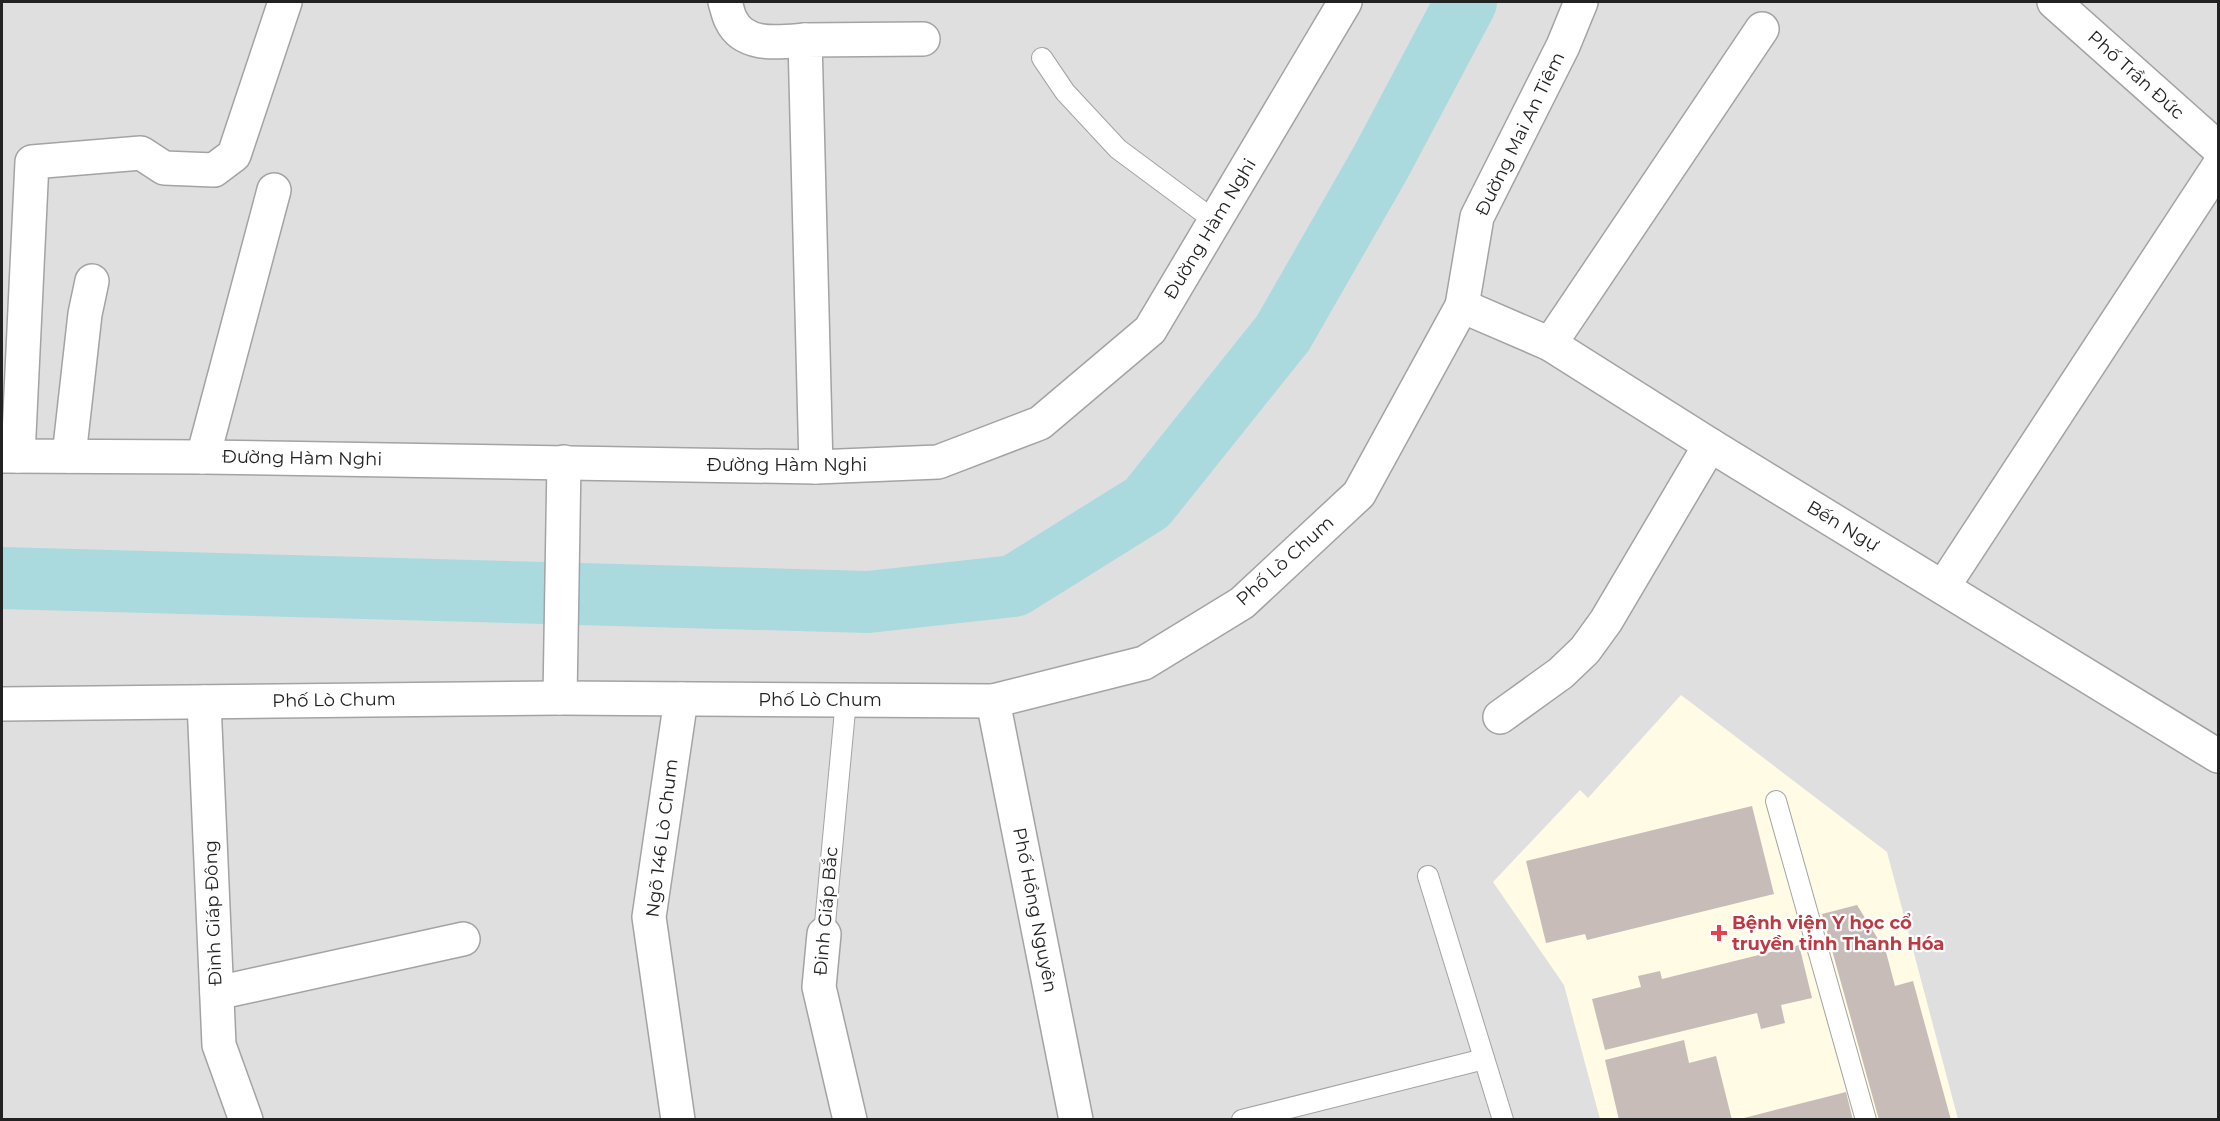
<svg xmlns="http://www.w3.org/2000/svg" width="2220" height="1121" viewBox="0 0 2220 1121" font-family="Montserrat,sans-serif">
<rect width="100%" height="100%" fill="#f2ede9"/>
<rect fill="#e0dfdf" x="2" y="2" width="2216" height="1117"/>
<polygon fill="#fffbe4" points="1681,695 1887,852 1958,1119 1600,1119 1564,985 1493,882 1580,790 1588,798"/>
<g fill="none" stroke-linecap="round" stroke-linejoin="round">
<polyline stroke="#aadade" stroke-width="62" points="2,578 868,602 1014,586 1147,503 1283,333 1381,162 1466,2"/>
</g>
<g fill="#c7bcb8">
<polygon points="1752,806 1774,894 1587,940 1585,934 1546,943 1526,861"/>
<polygon points="1857,905 1886,952 1895,986 1913,981 1951,1120 1879,1120 1822,914"/>
<polygon points="1799,945 1812,998 1781,1005 1785,1023 1761,1029 1757,1013 1605,1050 1592,999 1641,987 1638,976 1660,971 1662,979"/>
<polygon points="1684,1040 1689,1063 1716,1056 1732,1120 1654,1120 1653,1118 1619,1120 1605,1060"/>
<polygon points="1846,1092 1853,1120 1740,1120 1740,1119"/>
</g>
<g fill="none" stroke-linecap="round" stroke-linejoin="round">
<defs>
<g id="service">
<polyline points="1042,58 1065,92 1118,149 1215,221"/>
<polyline points="1776,801 1866,1120"/>
<polyline points="1428,876 1503,1120"/>
<polyline points="824,934 846,700"/>
<polyline points="1242,1120 1484,1059"/>
</g>
<g id="minor">
<path d="M725,2C727,7 728,15 731,20C744,48 780,42 805,40"/>
<polyline points="2054,2 2218,148"/>
<polyline points="1550,344 1762,29"/>
<polyline points="18,456 32,162 141,153 164,168 214,170 234,155 285,2"/>
<polyline points="69,456 85,314 92,281"/>
<polyline points="203,457 274,190"/>
<polyline points="816,467 805,40 923,39"/>
<polyline points="1943,587 2218,167"/>
<polyline points="560,698 564,462"/>
<polyline points="993,701 1076,1120"/>
<polyline points="204,702 219,1045 246,1120"/>
<polyline points="2,704 560,698 993,701 1144,663 1242,603 1359,494 1462,306 1550,344 1710,445 2218,756"/>
<polyline points="1500,717 1561,673 1585,650 1606,621 1710,445"/>
<polyline points="824,934 819,987 850,1120"/>
<polyline points="217,993 463,939"/>
<polyline points="678,1120 649,917 681,699"/>
</g>
<g id="tertiary">
<polyline points="1462,306 1477,217 1563,46 1581,2"/>
<polyline points="2,456 203,457 816,467 938,462 1040,423 1150,330 1345,2"/>
</g>
</defs>
<use href="#service" stroke="#a3a3a3" stroke-width="22"/>
<use href="#minor" stroke="#a3a3a3" stroke-width="36"/>
<use href="#tertiary" stroke="#a3a3a3" stroke-width="36"/>
<use href="#service" stroke="#fff" stroke-width="20"/>
<use href="#minor" stroke="#fff" stroke-width="33"/>
<use href="#tertiary" stroke="#fff" stroke-width="33"/>
</g>
<path fill="#e0444e" stroke="#fff" stroke-width="2" d="M1716 924h6v6h6v6h-6v6h-6v-6h-6v-6h6z"/>
<g text-anchor="middle" dominant-baseline="central" stroke-width="4.5" stroke-linejoin="round" paint-order="stroke">
<g font-size="18" fill="#222" stroke="#fff">
<text transform="translate(2136 75) rotate(42)">Phố Trần Đức</text>
<text transform="translate(1520 134) rotate(-64)">Đường Mai An Tiêm</text>
<text transform="translate(1210 229) rotate(-59)">Đường Hàm Nghi</text>
<text transform="translate(302 458) rotate(1)">Đường Hàm Nghi</text>
<text x="787" y="465">Đường Hàm Nghi</text>
<text transform="translate(1843 526) rotate(31)">Bến Ngự</text>
<text transform="translate(1285 561) rotate(-42)">Phố Lò Chum</text>
<text transform="translate(334 700) rotate(-1)">Phố Lò Chum</text>
<text x="820" y="700">Phố Lò Chum</text>
<text transform="translate(662 838) rotate(-83)">Ngõ 146 Lò Chum</text>
<text transform="translate(1035 910) rotate(79)">Phố Hồng Nguyên</text>
<text transform="translate(826 911) rotate(-85)">Đinh Giáp Bắc</text>
<text transform="translate(213 913) rotate(-92)">Đình Giáp Đông</text>
</g>
<g font-size="18" font-weight="bold" fill="#be3a42" stroke="#fff" text-anchor="start">
<text x="1732" y="923">Bệnh viện Y học cổ<tspan x="1732" dy="21">truyền tỉnh Thanh Hóa</tspan></text>
</g>
</g>
<rect width="2220" height="1121" fill="none" stroke="#222222" stroke-width="6"/>
</svg>
